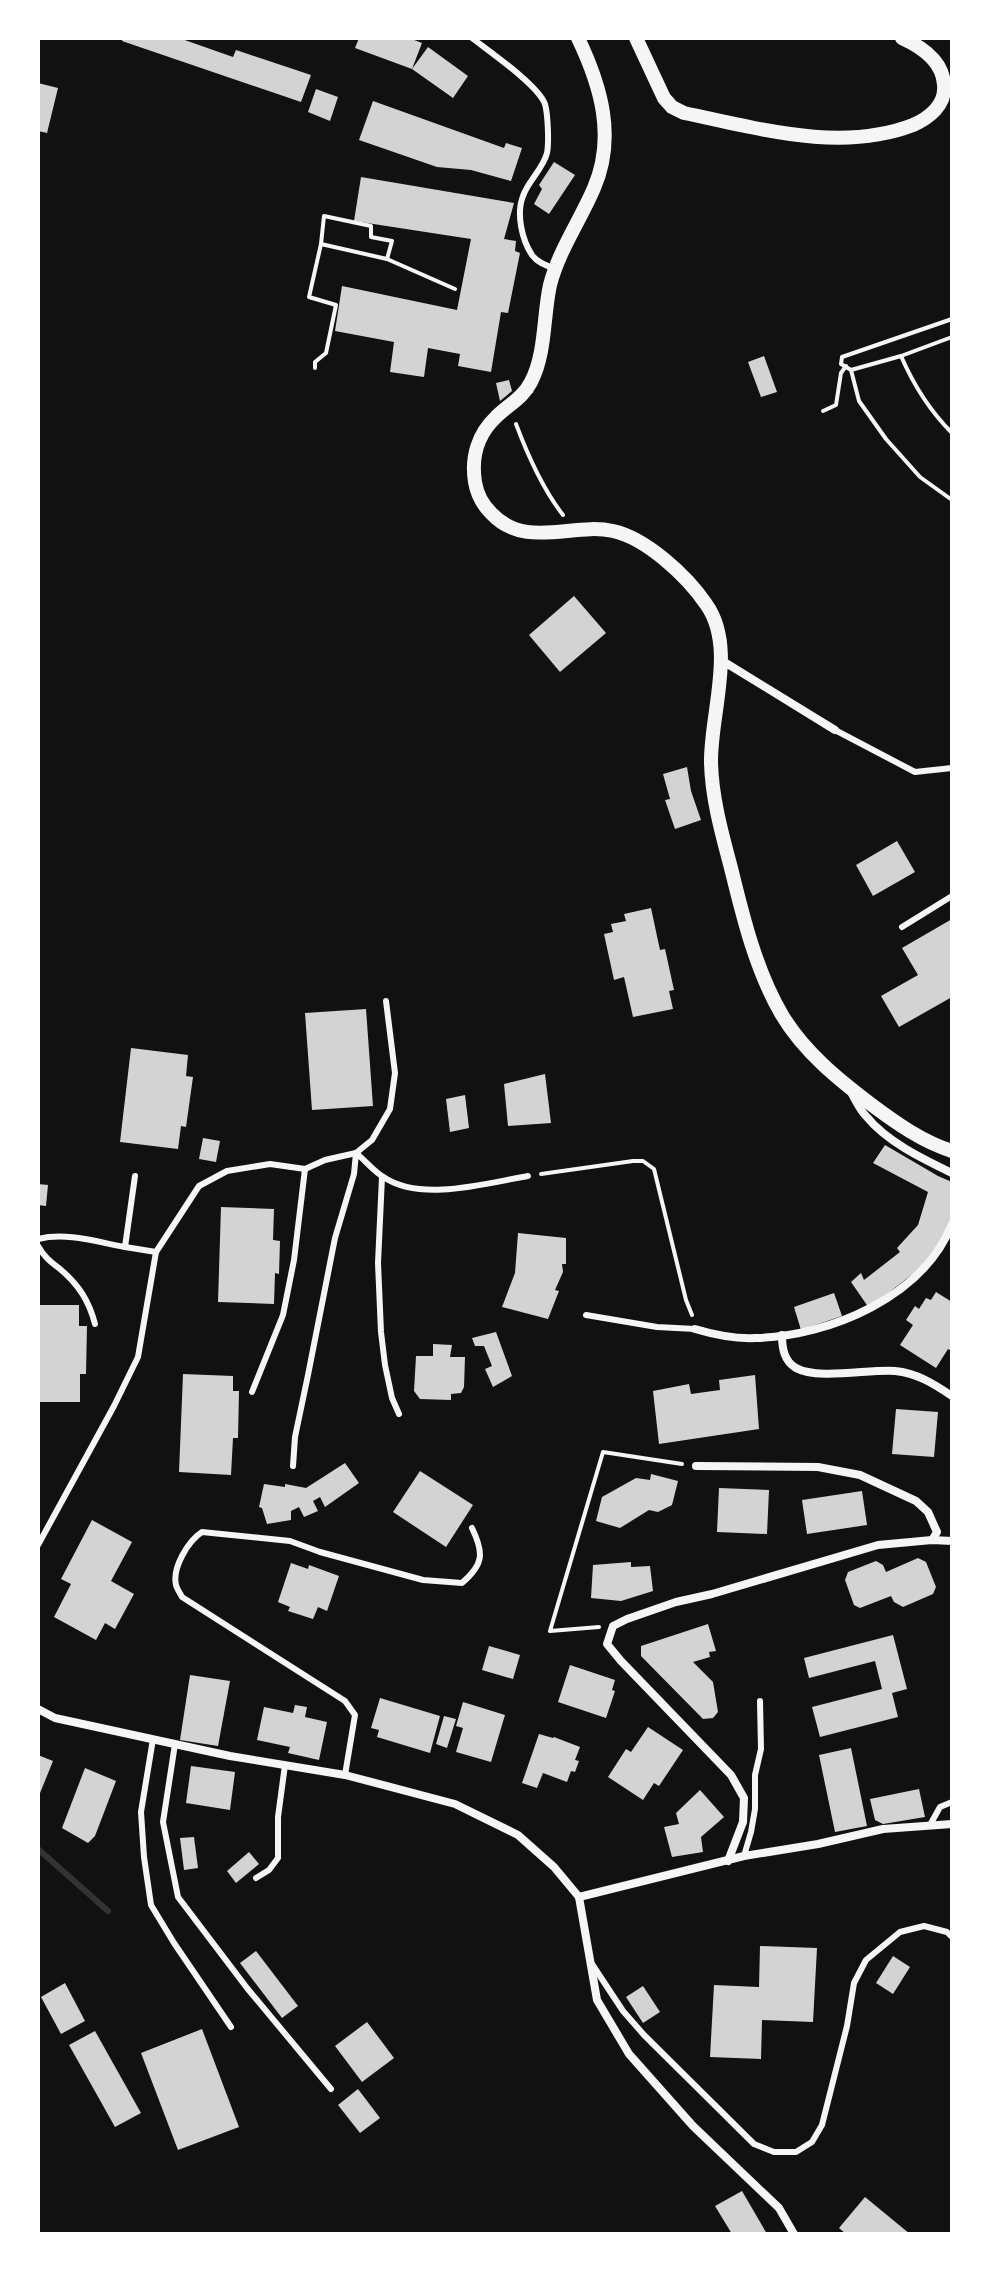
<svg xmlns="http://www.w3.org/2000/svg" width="990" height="2272" viewBox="0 0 990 2272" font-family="Signika,sans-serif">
<rect width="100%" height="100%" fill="#111"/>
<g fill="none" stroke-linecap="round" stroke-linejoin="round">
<polyline stroke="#333" stroke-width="6" points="38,1849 108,1911"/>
</g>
<g fill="#d3d3d3">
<polygon points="123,38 179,38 233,57 236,50 311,75 301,102 122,41"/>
<polygon points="359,38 409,38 422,43 412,69 428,47 468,76 453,98 412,69 355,48"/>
<polygon points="38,83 58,88 47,133 38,131"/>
<polygon points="316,89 338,97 330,121 308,112"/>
<polygon points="373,101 504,148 506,143 522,148 511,181 471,170 437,167 359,140"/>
<polygon points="554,162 575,175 549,214 534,204 542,189 539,185"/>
<polygon points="361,177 514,203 504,239 516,241 515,251 520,253 508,313 501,312 491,372 458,366 460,354 428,348 424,377 390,372 394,342 335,331 342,286 457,310 471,239 354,221"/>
<polygon points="764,356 777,392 761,397 748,362"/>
<polygon points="509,380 512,391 500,401 496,383"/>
<polygon points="574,596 606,633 560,672 529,635"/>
<polygon points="687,767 691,791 701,820 675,829 665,800 670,799 663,774"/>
<polygon points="897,841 915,872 873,896 856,865"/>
<polygon points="651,908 660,950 665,949 674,990 669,991 673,1009 633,1017 624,977 614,980 604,934 613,932 611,924 626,921 624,914"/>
<polygon points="952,919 952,997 899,1027 881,996 918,975 902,948"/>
<polygon points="366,1009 373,1106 312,1110 305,1013"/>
<polygon points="131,1048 188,1055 186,1076 193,1077 186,1127 181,1126 178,1149 120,1142"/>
<polygon points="545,1074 551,1123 508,1126 504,1084"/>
<polygon points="465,1095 469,1128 450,1132 446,1099"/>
<polygon points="203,1138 220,1141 216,1162 199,1159"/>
<polygon points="885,1145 938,1176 952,1182 952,1217 943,1239 919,1269 869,1308 851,1282 861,1273 864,1280 900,1252 897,1248 918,1225 928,1192 873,1163"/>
<polygon points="38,1184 48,1185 46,1206 38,1205"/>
<polygon points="221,1207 274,1209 273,1240 280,1241 279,1274 275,1273 274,1304 218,1302"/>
<polygon points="518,1233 566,1238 566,1264 562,1264 563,1272 555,1290 559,1291 548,1319 502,1307 515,1273"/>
<polygon points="936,1292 952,1302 952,1351 948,1349 936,1368 900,1345 913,1325 906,1320 915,1306 919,1309 926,1298 931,1300"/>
<polygon points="834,1293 842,1316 801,1330 794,1307"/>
<polygon points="38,1305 79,1305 79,1326 87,1326 86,1374 80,1374 80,1402 38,1402"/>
<polygon points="496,1332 512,1376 493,1387 485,1369 492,1366 484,1346 475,1346 472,1338"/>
<polygon points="433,1344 452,1345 450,1357 465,1357 464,1387 461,1393 451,1394 451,1400 420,1399 414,1391 416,1356 433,1356"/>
<polygon points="183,1374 233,1376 233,1391 239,1391 238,1438 233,1438 231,1475 179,1472"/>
<polygon points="755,1375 759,1429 659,1444 653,1391 689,1384 691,1394 720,1390 719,1380"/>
<polygon points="896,1409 938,1412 934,1457 892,1454"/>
<polygon points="345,1463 359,1483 325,1507 320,1497 313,1501 318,1511 304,1517 299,1507 291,1511 291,1520 267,1524 262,1508 259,1507 264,1484 285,1487 285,1484 306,1488"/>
<polygon points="420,1471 473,1505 446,1547 393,1512"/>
<polygon points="651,1474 678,1481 672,1505 658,1512 649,1510 620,1528 596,1521 602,1497 636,1478 650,1480"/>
<polygon points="719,1488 769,1490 767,1534 717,1532"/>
<polygon points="862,1491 867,1525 807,1534 802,1500"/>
<polygon points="92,1520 132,1542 111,1581 134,1594 115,1629 105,1623 96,1640 54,1617 71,1584 61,1579"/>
<polygon points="918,1558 926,1562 936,1587 933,1594 903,1607 894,1602 891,1596 860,1608 854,1605 845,1580 848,1572 876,1561 883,1565 886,1572"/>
<polygon points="631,1562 631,1567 650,1566 653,1591 621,1601 591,1598 593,1565"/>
<polygon points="291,1563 308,1569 309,1565 339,1576 327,1611 318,1607 313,1619 288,1611 290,1607 278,1602"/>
<polygon points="708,1624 716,1651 709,1652 710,1657 693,1662 713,1682 718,1712 713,1718 703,1719 641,1656 641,1646"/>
<polygon points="893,1635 907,1689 892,1693 898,1717 820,1737 812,1707 882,1689 875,1661 809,1678 804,1658"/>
<polygon points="489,1646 520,1655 513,1679 482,1670"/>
<polygon points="570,1665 615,1680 612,1690 615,1691 606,1718 558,1702"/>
<polygon points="190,1675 230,1681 218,1746 180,1740"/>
<polygon points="380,1698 440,1716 430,1753 377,1737 379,1730 371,1728"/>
<polygon points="463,1702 505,1715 491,1762 456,1752 463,1728 456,1726"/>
<polygon points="295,1705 307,1707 305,1717 327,1722 319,1760 288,1753 290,1747 257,1740 264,1707 293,1713"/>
<polygon points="444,1716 456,1719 447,1748 436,1744"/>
<polygon points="648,1727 683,1750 659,1786 654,1783 643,1800 608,1777 626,1749 631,1752"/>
<polygon points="539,1734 553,1738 554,1737 580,1747 575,1760 579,1761 575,1772 571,1771 567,1782 543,1773 537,1788 522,1783"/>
<polygon points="851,1748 867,1826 835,1832 819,1755"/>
<polygon points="38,1755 53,1761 38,1798"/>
<polygon points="191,1766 235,1772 230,1810 186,1803"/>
<polygon points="85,1768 116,1781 95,1836 88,1843 62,1828"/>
<polygon points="919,1789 925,1817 883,1824 875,1820 870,1799"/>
<polygon points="700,1790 724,1817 701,1837 703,1852 672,1857 664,1827 679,1824 676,1813"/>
<polygon points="194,1837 198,1868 184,1870 180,1838"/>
<polygon points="249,1852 259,1864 236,1883 227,1871"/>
<polygon points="760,1946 817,1948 813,2022 762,2020 761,2059 710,2057 714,1985 759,1987"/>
<polygon points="256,1951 298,2006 282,2018 240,1963"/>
<polygon points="893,1956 910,1967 893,1994 876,1983"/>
<polygon points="65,1983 85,2021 61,2034 41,1997"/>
<polygon points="643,1986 660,2012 643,2023 626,1997"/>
<polygon points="367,2022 394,2058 362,2082 335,2046"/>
<polygon points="202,2029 239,2127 178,2150 141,2053"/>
<polygon points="95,2031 141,2113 115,2127 69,2045"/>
<polygon points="358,2089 380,2118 360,2133 338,2105"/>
<polygon points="742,2191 767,2234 732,2234 715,2206"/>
<polygon points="865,2197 910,2234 846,2234 839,2228"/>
</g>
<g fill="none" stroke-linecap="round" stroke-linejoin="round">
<g stroke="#f5f5f5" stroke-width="4">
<polyline points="321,244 387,259"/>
<polyline points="901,356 952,337"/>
<polyline points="315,368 315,362 326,353 336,305 309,297 321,244 324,216 371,226 371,237 392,241 387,259 455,289"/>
<polyline points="851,370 841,364 842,357 952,319"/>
<polyline points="823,411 836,405 841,373 846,366"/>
<path d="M516,424C528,456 542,488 563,515"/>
<path d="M952,433C929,410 914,386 901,356L851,370L859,401L886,439L920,477L952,500"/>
<polyline points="541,1174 633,1161 643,1161 654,1169 686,1300 692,1315"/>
<polyline points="599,1627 550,1631 603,1452 682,1464"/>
</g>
<g stroke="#f5f5f5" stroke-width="6">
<path d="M472,38C490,52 538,85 545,104C548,115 549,143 547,153C543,169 528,181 523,196C516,214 522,240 532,255C537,262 545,265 553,268"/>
<polyline points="835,730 915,772 952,768"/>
<polyline points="902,927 952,896"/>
<polyline points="382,1177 378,1263 381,1332 385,1365 392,1398 399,1414"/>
<path d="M38,1239C67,1232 97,1242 125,1247L135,1176"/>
<path d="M38,1246C44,1257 51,1262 60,1269C79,1285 89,1301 95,1324"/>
<polyline points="125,1247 156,1252"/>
<polyline points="586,1315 657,1327 695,1329"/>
<polyline points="252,1392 283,1315 294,1260 305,1169"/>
<path d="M293,1466L295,1437L308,1375L335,1238L354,1174L356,1153C366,1161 374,1172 385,1178C422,1202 487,1183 528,1176"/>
<polyline points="38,1545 114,1406 138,1357 156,1252 199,1186 227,1171 270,1164 305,1169 325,1160 356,1153 372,1140 390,1109 395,1073 386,1001"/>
<polyline points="153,1739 141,1812 144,1857 151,1905 174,1943 231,2027"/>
<polyline points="175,1744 163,1822 178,1897 247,1988 331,2089"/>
<path d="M345,1775L355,1715L345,1701L182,1597C180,1593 177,1589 176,1585C172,1568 188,1541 202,1532L290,1541L320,1552L423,1580L462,1583C484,1564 484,1553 472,1528"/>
<polyline points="930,1825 940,1807 952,1802"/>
<polyline points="744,1856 751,1832 755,1809 755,1775 761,1749 760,1701"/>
<polyline points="256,1878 269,1870 278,1858 278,1817 285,1765"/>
<polyline points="592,1964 623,2011 644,2035 754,2144 774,2152 796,2152 812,2142 822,2125 847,2026 854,1983 866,1960 900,1932 924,1926 947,1932 952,1937"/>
</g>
<g stroke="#f5f5f5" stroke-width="8">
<polyline points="721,660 835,730"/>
<path d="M852,1094C856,1101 860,1110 866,1116C887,1142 923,1159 952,1173"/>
<path d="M695,1329C715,1335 735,1339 756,1338C830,1336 923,1297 952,1224"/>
<path d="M782,1335C782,1348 784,1361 796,1368C817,1380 870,1369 895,1371C917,1373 934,1384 952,1396"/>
<polyline points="696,1466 818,1467 860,1475 916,1501 928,1512 937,1532 932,1540"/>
<polyline points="38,1709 55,1718 230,1756 345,1775 455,1804 518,1835 554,1867 579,1897 597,2000 629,2054 693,2126 779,2208 794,2234"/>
<polyline points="728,1861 743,1822 744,1798 731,1775 621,1661 607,1644 613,1626 627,1619 676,1602 712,1594 878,1545 932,1540 952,1541"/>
<polyline points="579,1897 744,1856 818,1844 883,1829 952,1824"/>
</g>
<g stroke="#f5f5f5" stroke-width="14">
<path d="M578,38C601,86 616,137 594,188C580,221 559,250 550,285C543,317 546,353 531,382C523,398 508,405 496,417C478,434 471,457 475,482C477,494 482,504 491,513C525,550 573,522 613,531C646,538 687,576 706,604C737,647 710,714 711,763C712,799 722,834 731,868C743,917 756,971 782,1015C804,1052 839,1080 872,1105C896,1123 923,1142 952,1151"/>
<path d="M636,38L664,98L672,107L684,113C757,128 841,153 913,125C929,118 946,105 944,85C943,61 922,47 902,38"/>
</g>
</g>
<rect width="990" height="2272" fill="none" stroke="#ffffff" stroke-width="80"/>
</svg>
